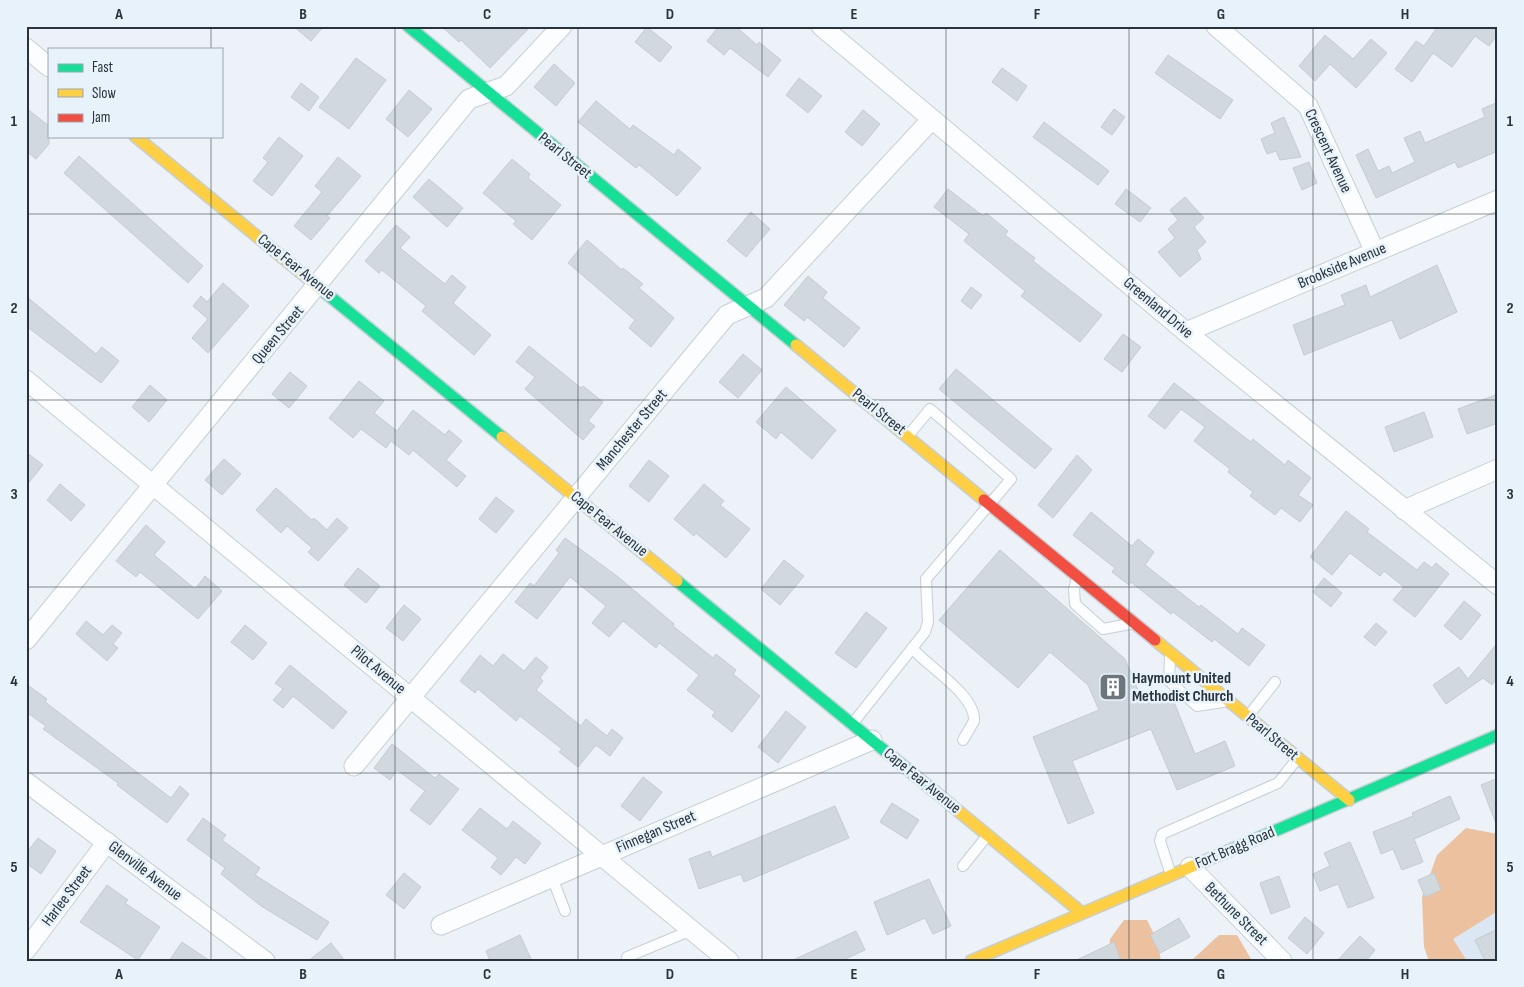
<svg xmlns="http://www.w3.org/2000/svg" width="1524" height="987" viewBox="0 0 1524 987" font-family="'Sofia Sans Condensed',sans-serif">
<rect width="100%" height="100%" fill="#ecf2f7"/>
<polygon fill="#dbe7f2" points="1498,911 1498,961 1467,961 1453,939"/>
<g fill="#ebc1a0">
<polygon points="1466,828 1498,834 1498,911 1453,939 1467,961 1429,961 1424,947 1422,897 1437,855"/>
<polygon points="1124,920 1147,920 1157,940 1161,961 1108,961 1110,939"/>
<polygon points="1219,935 1237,935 1251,959 1250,961 1191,961"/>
</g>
<g fill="#d1d9df" stroke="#c4ccd2">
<polygon points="293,26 324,26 311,41"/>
<polygon points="441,26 531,26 490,68 461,40 459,42"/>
<polygon points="719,26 735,26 757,45 759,42 781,60 768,77 730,48 724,55 707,41"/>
<polygon points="1438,26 1498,26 1498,34 1489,46 1475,36 1452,67 1433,53 1412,82 1395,69 1416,41 1424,46"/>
<polygon points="647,27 672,47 660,62 635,42"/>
<polygon points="1325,35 1353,59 1371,39 1387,53 1356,88 1330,64 1315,81 1299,66"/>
<polygon points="1168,55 1233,100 1220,119 1155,73"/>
<polygon points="356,58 386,80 349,129 319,107"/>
<polygon points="554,64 575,83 556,106 534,87"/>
<polygon points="1002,68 1027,86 1017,101 992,82"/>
<polygon points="799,78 822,96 808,113 786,95"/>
<polygon points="301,83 319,97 309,111 291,97"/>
<polygon points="409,90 432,109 408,137 386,119"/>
<polygon points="596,101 630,129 633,125 674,155 678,149 701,168 677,196 639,165 636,168 578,122"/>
<polygon points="1498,102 1498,151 1458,168 1455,162 1376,198 1356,155 1368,149 1378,171 1389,166 1392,173 1415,162 1404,138 1420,131 1425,143 1485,117 1482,109"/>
<polygon points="26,108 49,126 49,144 36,159 26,151"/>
<polygon points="1114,109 1125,117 1112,135 1101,127"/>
<polygon points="863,110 880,124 862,146 845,132"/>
<polygon points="1284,117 1301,157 1280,160 1276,151 1267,154 1261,139 1275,133 1271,123"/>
<polygon points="1044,122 1109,171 1098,185 1033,137"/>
<polygon points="279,137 303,156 272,196 253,181 268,162 263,158"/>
<polygon points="79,156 203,266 188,283 64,173"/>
<polygon points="338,157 361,176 327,216 330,218 311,240 294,226 322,192 315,186"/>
<polygon points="512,159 530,174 528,178 561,205 532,240 513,224 516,221 483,193"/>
<polygon points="1309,162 1317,183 1302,190 1293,168"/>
<polygon points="429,179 463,208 447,227 413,197"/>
<polygon points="948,189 983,216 986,213 1008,231 1005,235 1035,258 1033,261 1102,315 1080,342 1021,296 1025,291 964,241 969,234 934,207"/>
<polygon points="1126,189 1151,208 1140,222 1115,204"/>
<polygon points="1185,197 1204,218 1194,227 1206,242 1197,250 1201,259 1180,277 1158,252 1175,238 1168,229 1178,220 1170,210"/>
<polygon points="751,212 770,229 746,257 727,241"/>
<polygon points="396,225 410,237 400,248 445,284 452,275 466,287 453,303 491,335 474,355 422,311 426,306 382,270 379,273 365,261"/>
<polygon points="587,240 622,270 623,268 643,284 639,288 674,318 651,347 629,328 635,320 568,263"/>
<polygon points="1437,265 1457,312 1400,339 1392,320 1304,355 1293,325 1345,305 1341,295 1366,285 1370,297"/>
<polygon points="808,276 827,292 823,298 860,328 844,347 807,317 804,321 784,305"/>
<polygon points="223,283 249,306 208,353 192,338 208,319 193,306 201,296 207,302"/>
<polygon points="971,287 982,295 971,309 961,301"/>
<polygon points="26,296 96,354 102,347 119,361 101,383 26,326"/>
<polygon points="1123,334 1141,347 1122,372 1104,359"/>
<polygon points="529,346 581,388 583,386 603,402 588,421 595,426 583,440 525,389 535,377 516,362"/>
<polygon points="743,354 762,370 738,398 719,382"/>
<polygon points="956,369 1052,449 1035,469 939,389"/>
<polygon points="290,372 307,386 289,408 272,394"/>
<polygon points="359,381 384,401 374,413 397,431 413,410 445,435 449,430 462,441 446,460 466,476 457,487 413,450 409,455 391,441 386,448 361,429 353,438 329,418"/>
<polygon points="1174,383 1251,442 1253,439 1285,465 1288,460 1311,478 1298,495 1313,505 1300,522 1281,508 1275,515 1250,496 1253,492 1228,472 1230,469 1194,441 1205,427 1181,409 1165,429 1148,416"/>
<polygon points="150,385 167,400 149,422 132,407"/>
<polygon points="786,387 836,430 812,459 781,432 776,439 756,422"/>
<polygon points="1498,394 1498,423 1467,434 1458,409"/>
<polygon points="1424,412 1433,437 1394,452 1385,427"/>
<polygon points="26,452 43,465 26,486"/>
<polygon points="1077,455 1092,470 1053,518 1038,505"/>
<polygon points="224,459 241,474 222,495 205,480"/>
<polygon points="649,460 669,476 649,502 629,486"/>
<polygon points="60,484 85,505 71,521 47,500"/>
<polygon points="704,484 724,501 720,505 750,529 726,558 696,533 694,536 674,519"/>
<polygon points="276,488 312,520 314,518 327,530 337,518 348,528 318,561 308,552 312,548 287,526 281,533 256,510"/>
<polygon points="496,497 514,511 496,533 479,519"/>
<polygon points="1346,511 1369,529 1367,532 1417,570 1424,562 1432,568 1436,563 1449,574 1415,617 1393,600 1404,587 1384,571 1380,576 1350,553 1332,575 1310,557"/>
<polygon points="1091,512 1132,546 1138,539 1154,552 1145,565 1199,607 1201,605 1238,634 1242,628 1265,645 1249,666 1214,639 1212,642 1173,612 1171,614 1131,582 1129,585 1112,572 1115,568 1073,535"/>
<polygon points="146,525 165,542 154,555 195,589 205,576 222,591 198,619 140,572 136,577 116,561"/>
<polygon points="565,538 617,576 674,624 673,626 713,658 716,654 736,670 733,674 760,696 732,732 712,716 715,712 687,690 699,675 659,643 656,648 623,621 609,637 592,623 606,606 570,577 537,619 515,602 530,583 534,586 559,553 556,550"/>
<polygon points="1000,550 1125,659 1143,702 1170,692 1195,754 1225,741 1235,766 1177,790 1151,729 1072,761 1094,813 1068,824 1033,737 1099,710 1088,685 1050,652 1018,688 939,620"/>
<polygon points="784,560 804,576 780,605 761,589"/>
<polygon points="358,568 380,586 366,603 344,585"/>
<polygon points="1324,578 1342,593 1331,607 1313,592"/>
<polygon points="1464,601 1481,615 1461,640 1444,626"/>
<polygon points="404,605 421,619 403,641 386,628"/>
<polygon points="866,612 887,628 856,668 835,653"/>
<polygon points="86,621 103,635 112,625 122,633 113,644 118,648 107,661 76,634"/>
<polygon points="1376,623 1387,632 1375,646 1364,637"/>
<polygon points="245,625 267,643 253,660 231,642"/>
<polygon points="1498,642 1498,678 1492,685 1483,678 1446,704 1433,685 1459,667 1468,679"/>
<polygon points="503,654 524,671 536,657 548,667 540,678 543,681 536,690 581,726 586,719 607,736 612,729 623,738 610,756 596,745 578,767 559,752 562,749 520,716 516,721 478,689 475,693 460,681 480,655 493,666"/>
<polygon points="290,665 347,712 333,729 293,696 283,708 273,700 283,689 275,683"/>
<polygon points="26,684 47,699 45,702 171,798 180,786 189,794 167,823 117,785 118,783 43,729 46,726 26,712"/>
<polygon points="786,711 806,727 778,763 758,747"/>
<polygon points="392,744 435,778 439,774 459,789 430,825 410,810 425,791 397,770 390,780 374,768"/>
<polygon points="643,777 662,792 640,821 621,806"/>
<polygon points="1498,778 1498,826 1497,826 1481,785"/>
<polygon points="1450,796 1460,819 1414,839 1423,862 1402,870 1393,849 1381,854 1373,832 1413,816 1412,813"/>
<polygon points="892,803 919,820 907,839 880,822"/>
<polygon points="835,806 849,838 744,882 741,874 699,889 689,859 710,851 712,857"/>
<polygon points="480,808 507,829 513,821 541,843 525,864 516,857 501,875 491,867 498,858 462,830"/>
<polygon points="203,818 226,835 222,840 260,868 255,875 329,922 317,940 261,906 221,874 225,868 187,840"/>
<polygon points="38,838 56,851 41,874 26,863 26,854"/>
<polygon points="1350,842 1374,898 1348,908 1338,884 1320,891 1313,874 1330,866 1324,853"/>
<polygon points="404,873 421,887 404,909 386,895"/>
<polygon points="1434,873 1441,890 1425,897 1418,880"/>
<polygon points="1279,876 1290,907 1271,914 1260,883"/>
<polygon points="929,879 951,926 933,934 925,918 887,935 874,902"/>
<polygon points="107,885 128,900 125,903 160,927 138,960 80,922"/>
<polygon points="1305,917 1324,933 1307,954 1288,938"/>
<polygon points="1179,918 1190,937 1160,953 1150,935"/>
<polygon points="1498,929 1498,961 1485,961 1475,940"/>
<polygon points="856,931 865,950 841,961 791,961"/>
<polygon points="520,935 532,961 490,961 486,951"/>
<polygon points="1360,936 1375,950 1366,961 1337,961"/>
<polygon points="182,942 210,961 169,961"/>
<polygon points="1114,942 1121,961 1074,961 1096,951"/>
<polygon points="331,943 345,961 308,961"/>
</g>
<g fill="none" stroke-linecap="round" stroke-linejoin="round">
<defs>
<g id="lane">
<polyline points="1077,579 1074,589 1075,604 1103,629 1130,624"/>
<path d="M912,648C929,668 976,695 974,721L963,740"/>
<polyline points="1170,656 1169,681 1197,706 1223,702"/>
<polyline points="1249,715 1275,682"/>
<polyline points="853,723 925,632 928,622 926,579 1011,479 930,409 908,436"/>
<polyline points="963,866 987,836"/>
<polyline points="1171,875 1160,841 1162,834 1278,783 1297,759"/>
<polyline points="552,877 565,911"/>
<polyline points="627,957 692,930"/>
</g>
<g id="street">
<polyline points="821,26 1186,332 1498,585"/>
<polyline points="1216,26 1308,106 1375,252"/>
<polyline points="26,48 49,67"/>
<polyline points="1186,332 1498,200"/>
<polyline points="26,380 729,961"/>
<polyline points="1404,510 1498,469"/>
<polyline points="26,640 469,99 506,86 562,26"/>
<polyline points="354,766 727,315 766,298 932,119"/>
<polyline points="26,782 265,961"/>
<polyline points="1190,867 1282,961"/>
<polyline points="441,925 872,740"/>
<polyline points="26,950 107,842"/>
</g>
<g id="fast">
<polyline points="408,26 796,345"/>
<polyline points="322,290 502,437"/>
<polyline points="677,581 934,791"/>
<polyline points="1228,851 1498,735"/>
</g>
<g id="slow">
<polyline points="135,136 322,290"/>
<polyline points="796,345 984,500"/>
<polyline points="502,437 677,581"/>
<polyline points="1155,640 1349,800"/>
<polyline points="934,791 1082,913"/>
<polyline points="971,961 1228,851"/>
</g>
<polyline id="jam" points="984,500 1155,640"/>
</defs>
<use href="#lane" stroke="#c7cfd6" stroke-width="12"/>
<use href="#street" stroke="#c7cfd6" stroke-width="21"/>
<use href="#fast" stroke="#c7cfd6" stroke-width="14"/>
<use href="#slow" stroke="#c7cfd6" stroke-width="14"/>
<use href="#jam" stroke="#c7cfd6" stroke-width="14"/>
<use href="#lane" stroke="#fcfdfe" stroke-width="10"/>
<use href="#street" stroke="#fcfdfe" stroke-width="19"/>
<use href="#fast" stroke="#16e098" stroke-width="11"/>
<use href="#slow" stroke="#ffcf43" stroke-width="11"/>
<use href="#jam" stroke="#f24e42" stroke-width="11"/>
</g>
<path fill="none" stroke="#28333b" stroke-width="1" stroke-opacity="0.55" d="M211,26V49M395,26V961M578,26V961M762,26V961M946,26V961M1129,26V961M1313,26V961M211,136V961M26,214H1498M26,400H1498M26,587H1498M26,773H1498"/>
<defs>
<symbol id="building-square" viewBox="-11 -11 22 22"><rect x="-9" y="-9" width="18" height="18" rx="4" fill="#6d767d" stroke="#e8f2fb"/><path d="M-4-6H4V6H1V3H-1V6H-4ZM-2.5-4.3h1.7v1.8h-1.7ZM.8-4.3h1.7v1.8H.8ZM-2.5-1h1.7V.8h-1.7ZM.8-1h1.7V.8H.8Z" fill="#fff"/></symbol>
</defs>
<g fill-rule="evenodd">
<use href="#building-square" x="1097" y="671" width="32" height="32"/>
</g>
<g text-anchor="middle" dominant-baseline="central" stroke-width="5" stroke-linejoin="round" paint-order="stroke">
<g font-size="16" fill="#28333b" stroke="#e8f2fb">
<text transform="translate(1328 151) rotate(65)">Crescent Avenue</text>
<text transform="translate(565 156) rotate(39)">Pearl Street</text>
<text transform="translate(1342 266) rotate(-23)">Brookside Avenue</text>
<text transform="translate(296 267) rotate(39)">Cape Fear Avenue</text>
<text transform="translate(1158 308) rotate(40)">Greenland Drive</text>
<text transform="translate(278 335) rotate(-50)">Queen Street</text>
<text transform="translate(879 412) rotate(39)">Pearl Street</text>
<text transform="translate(632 430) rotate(-50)">Manchester Street</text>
<text transform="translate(609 524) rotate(39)">Cape Fear Avenue</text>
<text transform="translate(378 670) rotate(40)">Pilot Avenue</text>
<text transform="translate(1272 737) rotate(40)">Pearl Street</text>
<text transform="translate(922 781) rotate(39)">Cape Fear Avenue</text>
<text transform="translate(656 832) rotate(-23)">Finnegan Street</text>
<text transform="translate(1235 848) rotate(-23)">Fort Bragg Road</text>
<text transform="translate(145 871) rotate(37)">Glenville Avenue</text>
<text transform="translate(67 896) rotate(-53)">Harlee Street</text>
<text transform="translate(1236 914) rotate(45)">Bethune Street</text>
</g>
<g font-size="16" font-weight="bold" fill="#28333b" stroke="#e8f2fb" text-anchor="start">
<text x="1132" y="678">Haymount United<tspan x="1132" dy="18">Methodist Church</tspan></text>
</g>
</g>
<rect width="1524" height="987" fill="none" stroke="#e8f2fb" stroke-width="55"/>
<rect x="48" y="48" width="175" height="90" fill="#e8f2fb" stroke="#9ba6ae"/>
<rect x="58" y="64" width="25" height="8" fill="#16e098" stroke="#9ba6ae"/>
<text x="92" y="72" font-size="15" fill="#28333b">Fast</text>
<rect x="58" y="89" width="25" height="8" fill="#ffcf43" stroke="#9ba6ae"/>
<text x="92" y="98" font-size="15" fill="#28333b">Slow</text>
<rect x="58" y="114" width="25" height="8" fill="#f24e42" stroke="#9ba6ae"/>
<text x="92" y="122" font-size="15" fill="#28333b">Jam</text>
<rect x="28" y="28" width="1468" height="932" fill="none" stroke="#28333b" stroke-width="2"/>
<g font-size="16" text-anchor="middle" font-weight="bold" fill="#28333b">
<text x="119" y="19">A</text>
<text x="303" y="19">B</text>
<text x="487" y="19">C</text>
<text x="670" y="19">D</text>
<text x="854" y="19">E</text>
<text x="1037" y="19">F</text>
<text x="1221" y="19">G</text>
<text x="1405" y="19">H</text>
<text x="14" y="126">1</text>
<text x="1510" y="126">1</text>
<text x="14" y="313">2</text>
<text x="1510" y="313">2</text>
<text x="14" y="499">3</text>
<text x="1510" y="499">3</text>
<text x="14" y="686">4</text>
<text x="1510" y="686">4</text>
<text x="14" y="872">5</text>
<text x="1510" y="872">5</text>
<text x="119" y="979">A</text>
<text x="303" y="979">B</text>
<text x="487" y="979">C</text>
<text x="670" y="979">D</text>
<text x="854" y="979">E</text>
<text x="1037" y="979">F</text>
<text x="1221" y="979">G</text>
<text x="1405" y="979">H</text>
</g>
</svg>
